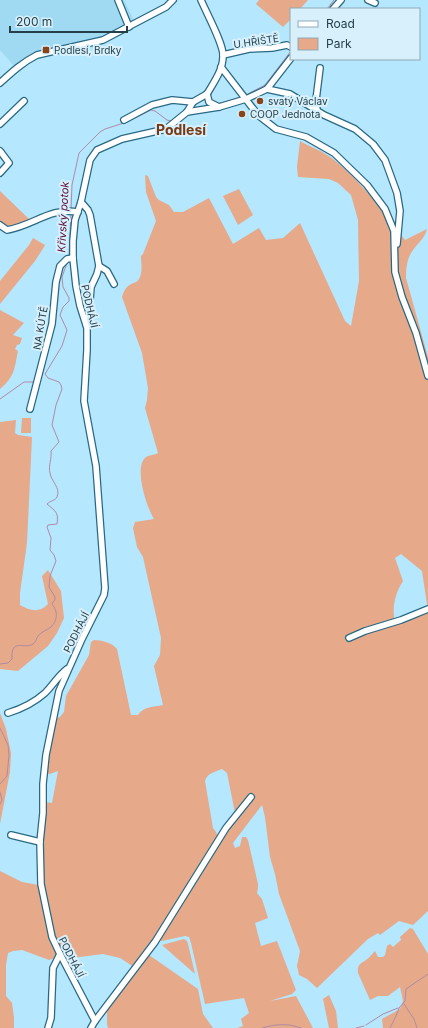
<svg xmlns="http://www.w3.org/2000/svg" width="428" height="1028" viewBox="0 0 428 1028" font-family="Inter,sans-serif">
<rect width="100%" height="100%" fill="#b5e7ff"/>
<polygon fill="#a0d9f2" points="0,0 124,0 134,21 108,34 92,40 30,54 14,66 0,50"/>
<g fill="#e6a98a" fill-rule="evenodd">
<polygon points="259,0 308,0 300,9 291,9 291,19 283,27 256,4"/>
<path d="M300,141C310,147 323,151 333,159C361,181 384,212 405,240L427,229C425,238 418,243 413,250C407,258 406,268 406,278L428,357V611L422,571L401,554L395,558L403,581C394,595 392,609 395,625L427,612L428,613V911L413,925L399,921L380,935L378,933L368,939L317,988L307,979L299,975L297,966L300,951L279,894L275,874L270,857L265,817L262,805L233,843L235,848L240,846L242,837H246L248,840L258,884V888L257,893L262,899L268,918L255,923L261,946L277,941L296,990L292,994L270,1001L296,996L313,1028H237L243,1026L241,1019L249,1013L244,998L205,1004L191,943L189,937L185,936L162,941L156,938L134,967L120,958L103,954L72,958L63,955L49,960L22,950L13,951L8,953L6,965V996L12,1003L14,1018V1028H0V871L22,882L44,886L42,843L45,802L52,803L58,771L50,774L46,773L47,760L56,718L60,717L64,712L66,696L89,655L91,642L94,640C101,640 113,643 117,649L131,715H138C144,706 153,707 163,705L154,666L160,655L161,638L143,557L137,547L133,528L135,522L154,519C147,508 133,467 146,457C149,455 155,455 158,453L145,408L147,400L148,388L142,353L122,297C127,280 135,286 139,279C143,272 141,263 141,256L143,254L156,221L146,192L145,175L148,176L156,197L159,200L169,205L174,212H183L209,198L233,244L259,228L266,240L283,238L300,223L345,321L351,326L359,281L358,220L351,195L338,183L329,179L298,177L297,167ZM222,769L227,773L235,813L218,837L216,832L213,828L205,781C207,773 215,772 222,769Z"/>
<polygon points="239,189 253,215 238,225 223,196"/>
<path d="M0,191L29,219L30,221C19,225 10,231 0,223Z"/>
<polygon points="33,238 45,245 44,247 35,261 0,304 0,281 29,245"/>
<path d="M0,310L24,323L13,335L22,338L20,344L17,345L15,349L18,351C14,370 15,376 0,389Z"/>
<polygon points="22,418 31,418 31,433 21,433"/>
<path d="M16,420L15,433L18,435L32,437L27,543L20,593V605C30,611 40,613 48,604L42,576L48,570L61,591L64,618L57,633L48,646L18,671L0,669V422Z"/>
<polygon points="0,713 6,729 11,753 10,772 0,824"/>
<path d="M410,928L413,929L428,954V1028H383L382,1019L400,1009L403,1001L400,987L388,996H378L370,1000L358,973C357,965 360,964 366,960C369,958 372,954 375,951L378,957H383L385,955L387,946L390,944L393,947L401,940L400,937Z"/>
<polygon points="184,939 187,941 188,944 195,974 162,945"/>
<polygon points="147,955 149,955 198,989 203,1014 213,1028 108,1028 107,1024 107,1010"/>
<polygon points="329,995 336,1011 338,1028 329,1028 323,999"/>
</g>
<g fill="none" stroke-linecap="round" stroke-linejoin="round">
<g stroke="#af8ba4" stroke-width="1">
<polyline points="327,9 334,0"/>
<polyline points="246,95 265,85 291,51"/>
<polyline points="217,104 241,97"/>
<polyline points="71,210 72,185 79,153 100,132 105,129 127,122 151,110 155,111 167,120 171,121"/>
<polyline points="69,256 71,213"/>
<polyline points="0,399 24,382 34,382"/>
<path d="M0,664L8,663L12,659C11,637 24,650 33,644C36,642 36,639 38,636C41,632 47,630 51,627C58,620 58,611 52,604L53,602L55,600V597L49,587L50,576L56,561L54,555L50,550L51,538L47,527L48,525L57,524C59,512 55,511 47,504C50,501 56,500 57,497C61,488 51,481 50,473C48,466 52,459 51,451L59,442L52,425L56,405L62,389L61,385L59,382L48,378L45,374L62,346L67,330L60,315L63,307L69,301V298L63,287L62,277L67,263"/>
<polyline points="0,728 8,745 9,755 7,776 0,784"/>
<polyline points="0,792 2,800 0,804"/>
<polyline points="404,1004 414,1019 417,1028"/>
<polyline points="366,1025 383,1014 398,1008"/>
<path d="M262,1028C276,1024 287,1023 301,1028"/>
<polyline points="356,1028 364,1026"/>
<polyline points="390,1028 396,1016 399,1008 405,1001 406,989 428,974"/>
</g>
<defs>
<g id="minor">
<polyline points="118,0 129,27"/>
<path d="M201,0C206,12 224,45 223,56C223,70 214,82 207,94"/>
<polyline points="368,0 375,3"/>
<polyline points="333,9 341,0"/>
<polyline points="223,55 249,49 272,48 287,45 291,47"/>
<polyline points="221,67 258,115 276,129 306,137 334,153 367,185 385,209 394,231 395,272 402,297 416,333 428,376"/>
<path d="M0,83C12,72 23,62 37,55L103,40L166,7L173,0"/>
<polyline points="267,89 290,94 324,115 355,129 373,144 385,160 397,193 400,211 397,244"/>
<polyline points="207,94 209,102 219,107"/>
<polyline points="317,111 316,100 320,68"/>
<polyline points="187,112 219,107 246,99 267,89 291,58"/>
<polyline points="124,120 152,105 172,100 193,102"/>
<polyline points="0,124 24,101"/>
<polyline points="0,151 9,163 0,173"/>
<polyline points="81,202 88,210 90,215 99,266 107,271 114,284"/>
<path d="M0,225L7,230C33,226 50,207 78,212"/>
<polyline points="86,324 89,313 91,287 97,274 99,266"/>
<polyline points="30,409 52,324 56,282 60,266 67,259 73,258"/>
<polyline points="349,638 365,631 401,620 428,609"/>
<path d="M8,713C21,709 35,702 45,693C53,685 58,676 67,669"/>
<polyline points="11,835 40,842"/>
<polyline points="95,1021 60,954 52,937 41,884 40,842 43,813 43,784 46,755 59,691 82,639 104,595 105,588 96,466 84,401 87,350 87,328 80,306 76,286 73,258 73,241 75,220 81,202 90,160 97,150 122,139 166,129 187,112 193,102 207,94"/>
<polyline points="48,1028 51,1018 53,968 60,954"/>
<polyline points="91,1028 95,1021 155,942 226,828 251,797"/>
</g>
</defs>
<use href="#minor" stroke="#296983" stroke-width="8"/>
<use href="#minor" stroke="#fff" stroke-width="5.5"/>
</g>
<g fill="#89431b" stroke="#d7f0fc" stroke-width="1.5">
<rect x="42" y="46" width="8" height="8" rx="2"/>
<circle cx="260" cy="101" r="4"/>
<circle cx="242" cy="114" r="4"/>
</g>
<g text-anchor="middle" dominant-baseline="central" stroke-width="4" stroke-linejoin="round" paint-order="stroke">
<g font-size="10" fill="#243f4a" stroke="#d7f0fc">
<text transform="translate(256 41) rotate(-8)">U HŘIŠTĚ</text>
<text transform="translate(90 306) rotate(77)">PODHÁJÍ</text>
<text transform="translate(40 328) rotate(-80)">NA KÚTĚ</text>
<text transform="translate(76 632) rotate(-63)">PODHÁJÍ</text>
<text transform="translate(72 957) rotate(63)">PODHÁJÍ</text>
</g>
<g font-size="10" fill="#243f4a" stroke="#d7f0fc" text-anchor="start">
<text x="54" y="50">Podlesí, Brdky</text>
<text x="268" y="101">svatý Václav</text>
<text x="250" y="114">COOP Jednota</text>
</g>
<g font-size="11" font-style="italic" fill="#5b133f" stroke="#d7f0fc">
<text transform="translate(63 217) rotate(-87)">Křivský potok</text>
</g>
<g font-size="14" font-weight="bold" fill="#773813" stroke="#d7f0fc">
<text x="181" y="129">Podlesí</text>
</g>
</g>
<rect x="290" y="8" width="130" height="52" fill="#d7f0fc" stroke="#8fa9b5"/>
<rect x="298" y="21" width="20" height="6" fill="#ffffff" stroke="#8fa9b5"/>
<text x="326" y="28" font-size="12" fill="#243f4a">Road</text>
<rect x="298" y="38" width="20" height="12" fill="#e6a98a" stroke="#8fa9b5"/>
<text x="326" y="48" font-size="12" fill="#243f4a">Park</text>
<path d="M10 26v6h117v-6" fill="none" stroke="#243f4a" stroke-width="2"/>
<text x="16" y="26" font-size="12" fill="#243f4a" stroke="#d7f0fc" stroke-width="3" paint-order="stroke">200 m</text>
</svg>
